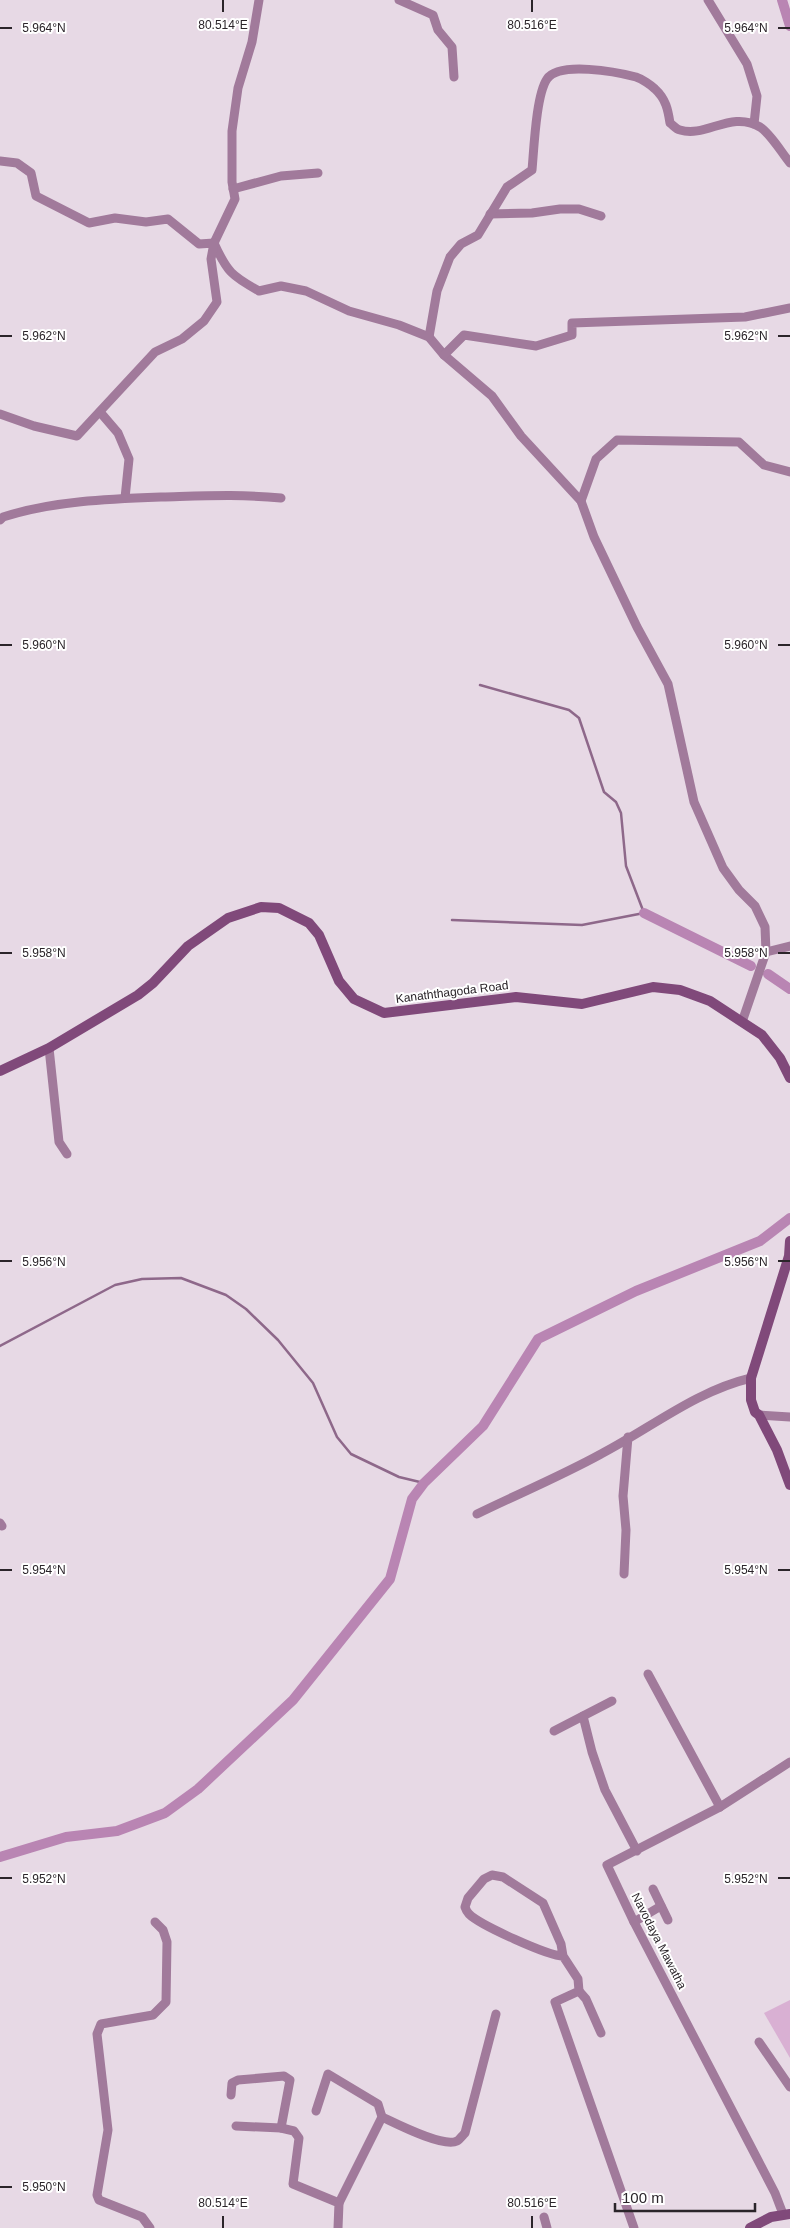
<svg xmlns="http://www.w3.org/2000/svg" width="790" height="2228" viewBox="0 0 790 2228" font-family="Helvetica,sans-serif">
<rect width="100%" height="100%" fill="#e7d9e5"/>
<polygon fill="#d9b0d3" points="790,2000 790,2058 764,2013"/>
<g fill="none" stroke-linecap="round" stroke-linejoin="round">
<g stroke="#8e688a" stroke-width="2.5">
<polyline points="452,920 582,925 644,913 626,866 621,813 616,802 604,792 579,718 569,710 480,685"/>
<polyline points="0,1346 115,1285 142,1279 181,1278 226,1295 246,1309 278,1340 313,1383 337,1437 351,1454 399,1477 424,1483"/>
</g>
<g stroke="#b985b3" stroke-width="10">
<polyline points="782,0 790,26"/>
<polyline points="644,913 751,966"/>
<polyline points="768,974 790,989"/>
<polyline points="0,1857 66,1837 117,1831 165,1813 198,1789 293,1700 390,1579 412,1499 424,1483 483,1426 538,1339 636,1291 760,1241 790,1218"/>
</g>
<g stroke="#a17a9b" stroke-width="9">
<path d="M259,0L252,42L238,88L232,131V182L235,199L214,243C227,272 232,276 259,291L281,286L306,291L349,311L399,325L429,337L444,355L492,396L521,436L581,501L594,537L637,627L668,684L694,802L723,868L739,890L755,906L765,927L766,952L742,1022"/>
<polyline points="399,0 433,15 438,30 452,47 454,77"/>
<polyline points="708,0 747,64 757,96 754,124"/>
<polyline points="0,161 17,163 31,173 36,196 89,223 115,218 146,222 168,219 199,244 214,243 211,259 217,302 204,321 182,339 155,352 77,436 34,426 0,414"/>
<polyline points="233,189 281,176 318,173"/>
<polyline points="490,214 532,213 560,209 579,209 601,216"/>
<path d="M429,337L437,291L450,257L461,244L478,235L507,187L532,170C534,149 536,95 547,79C559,61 617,72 636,77C642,79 651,85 655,89C666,99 668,110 670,123C673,125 676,129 680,130C706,138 731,110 760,127C771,134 781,152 790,163"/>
<polyline points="444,355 464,335 536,346 572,335 572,323 745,317 790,308"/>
<polyline points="100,412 118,433 129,459 125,498"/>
<polyline points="581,501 596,459 617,440 739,442 764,465 790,472"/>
<path d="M0,520L3,517C53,501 109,499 162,497C202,496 241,494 281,498"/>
<polyline points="766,952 790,946"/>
<polyline points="49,1048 59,1142 67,1154"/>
<polyline points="759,1415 790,1417"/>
<path d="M477,1514C518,1494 561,1476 601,1454C651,1428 696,1391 751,1378"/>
<polyline points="0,1523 2,1526"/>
<polyline points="624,1574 626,1530 623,1496 628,1437"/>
<polyline points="648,1674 720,1807"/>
<polyline points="583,1716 592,1752 605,1790 637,1851"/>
<polyline points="554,1731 612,1701"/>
<polyline points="653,1889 668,1920"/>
<polyline points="634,1922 661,1906"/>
<path d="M563,1956C548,1956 480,1925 469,1914C467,1912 466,1910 465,1907L468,1898L484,1879L492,1875L503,1877L543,1903L561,1944L563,1956L578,1979L579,1991L555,2002L634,2228"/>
<polyline points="579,1991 586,1999 601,2033"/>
<polyline points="759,2042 790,2087"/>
<polyline points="231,2095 232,2083 238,2080 284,2076 290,2080 281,2128"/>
<polyline points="316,2111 328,2074 378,2104 382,2117 339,2203"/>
<path d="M382,2117C395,2123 443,2148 457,2141C459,2140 463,2135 465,2133L496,2014"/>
<polyline points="236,2126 281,2128 294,2131 299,2138 293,2184 339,2203 338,2228"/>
<polyline points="783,2214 775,2193 634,1922 607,1865 720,1807 790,1762"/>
<polyline points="544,2217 547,2228"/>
<polyline points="150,2228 142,2217 99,2200 97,2195 108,2130 97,2034 101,2024 153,2015 166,2002 167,1942 163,1930 155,1922"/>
</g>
<g stroke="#80497a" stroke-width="10">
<polyline points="0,1071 49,1048 138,995 153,983 188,946 228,918 261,907 279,908 309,923 319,935 339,981 354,999 384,1013 516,997 582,1004 653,987 680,990 710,1001 762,1035 780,1058 790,1078"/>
<polyline points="790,1241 789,1256 751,1378 751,1400 755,1412 759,1415 777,1450 790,1485"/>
<polyline points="750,2228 771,2217 790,2214"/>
</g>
</g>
<path fill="none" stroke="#2b252a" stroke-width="2" d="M223,0V12M532,0V12M0,28H12M778,28H790M0,336H12M778,336H790M0,645H12M778,645H790M0,953H12M778,953H790M0,1261H12M778,1261H790M0,1570H12M778,1570H790M0,1878H12M778,1878H790M0,2187H12M223,2216V2228M532,2216V2228"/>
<g text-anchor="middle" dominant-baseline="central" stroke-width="4" stroke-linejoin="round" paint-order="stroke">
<g font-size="12" fill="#2b252a" stroke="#fff">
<text transform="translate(452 992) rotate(-7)">Kanaththagoda Road</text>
<text transform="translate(659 1941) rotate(63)">Navodaya Mawatha</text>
</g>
</g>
<g font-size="12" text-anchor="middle" fill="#2b252a" stroke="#fff" stroke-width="4" stroke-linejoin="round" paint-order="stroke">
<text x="223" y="29">80.514°E</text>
<text x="532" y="29">80.516°E</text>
<text x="44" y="32">5.964°N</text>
<text x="746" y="32">5.964°N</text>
<text x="44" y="340">5.962°N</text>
<text x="746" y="340">5.962°N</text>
<text x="44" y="649">5.960°N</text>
<text x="746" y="649">5.960°N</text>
<text x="44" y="957">5.958°N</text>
<text x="746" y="957">5.958°N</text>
<text x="44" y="1266">5.956°N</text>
<text x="746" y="1266">5.956°N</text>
<text x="44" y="1574">5.954°N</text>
<text x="746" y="1574">5.954°N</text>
<text x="44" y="1883">5.952°N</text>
<text x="746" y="1883">5.952°N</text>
<text x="44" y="2191">5.950°N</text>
<text x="223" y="2207">80.514°E</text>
<text x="532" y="2207">80.516°E</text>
</g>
<path d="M615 2203v8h140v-8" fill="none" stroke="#2b252a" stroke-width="2.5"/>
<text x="622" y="2203" font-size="15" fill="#2b252a" stroke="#ffffff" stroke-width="4" paint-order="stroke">100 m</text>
</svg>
